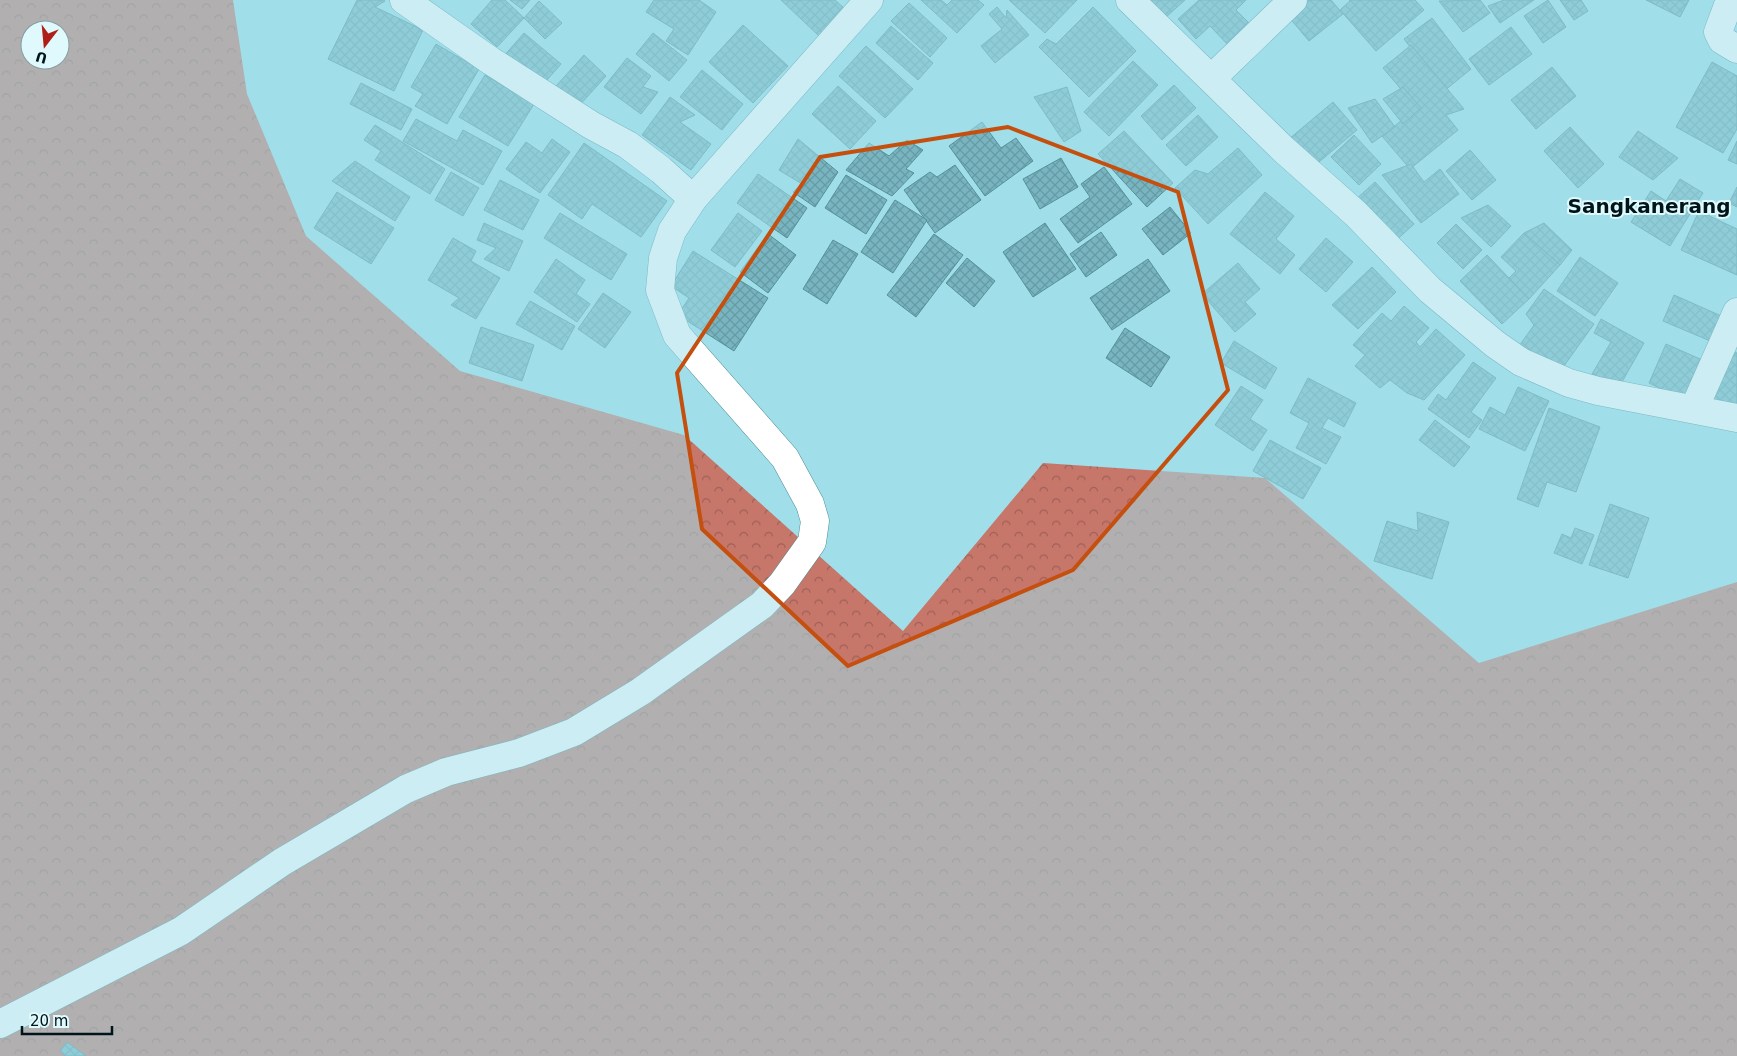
<svg xmlns="http://www.w3.org/2000/svg" width="1737" height="1056" viewBox="0 0 1737 1056" font-family="'DejaVu Sans',sans-serif">
<defs>
<pattern id="forest-crowns" width="20" height="18" patternUnits="userSpaceOnUse" patternTransform="scale(1.25)"><rect width="20" height="18" fill="#c7766a"/><path d="M2 6a3 3 0 1 1 6 0M12 15a3 3 0 1 1 6 0" fill="none" stroke="#9f6056"/></pattern>
<pattern id="building-cross-hatch" width="8" height="8" patternUnits="userSpaceOnUse" patternTransform="scale(1.25)"><rect width="8" height="8" fill="#78b5c0"/><path d="M0 0l8 8M0 8l8-8" fill="none" stroke="#669ba4"/></pattern>
</defs>
<rect width="100%" height="100%" fill="#a0dfe9"/>
<path fill="url(#forest-crowns)" fill-rule="evenodd" d="M0,0H233L247,94L306,236L460,371L684,435L903,631L1043,463L1265,478L1479,663L1737,582V1056H0ZM30,30H60V60H30Z"/>
<g fill="url(#building-cross-hatch)" stroke="#54919b">
<polygon points="357,0 383,0 385,1 375,7 423,30 394,91 328,59"/>
<polygon points="492,0 505,0 524,18 497,47 471,24"/>
<polygon points="510,0 530,0 522,9"/>
<polygon points="654,0 699,0 716,12 688,55 666,41 674,29 646,12"/>
<polygon points="781,0 835,0 845,9 819,36"/>
<polygon points="921,0 941,0 947,5 952,0 978,0 984,5 957,33"/>
<polygon points="1009,0 1077,0 1045,33"/>
<polygon points="1149,0 1185,0 1165,18"/>
<polygon points="1199,0 1246,0 1236,10 1251,25 1229,46 1210,26 1196,39 1178,19"/>
<polygon points="1307,0 1331,0 1343,14 1309,41 1288,16"/>
<polygon points="1349,0 1415,0 1424,10 1376,51 1340,10 1350,1"/>
<polygon points="1480,0 1490,13 1463,32 1439,1"/>
<polygon points="1504,0 1534,0 1500,23 1488,6"/>
<polygon points="1548,0 1566,27 1543,43 1524,16"/>
<polygon points="1560,0 1581,0 1588,11 1574,20"/>
<polygon points="1646,0 1689,0 1680,17"/>
<polygon points="539,1 562,23 545,39 524,18"/>
<polygon points="909,3 947,38 930,57 891,21"/>
<polygon points="997,7 1006,18 1007,10 1029,35 995,63 981,46 1002,29 989,14"/>
<polygon points="1093,7 1136,51 1089,97 1039,47 1047,39 1056,44"/>
<polygon points="1432,18 1471,69 1444,91 1404,39"/>
<polygon points="743,25 788,66 753,103 709,62"/>
<polygon points="891,26 933,63 918,80 876,43"/>
<polygon points="1511,27 1532,54 1489,85 1469,59"/>
<polygon points="524,33 561,64 540,88 503,57"/>
<polygon points="653,33 687,60 669,81 636,54"/>
<polygon points="436,44 479,69 447,124 415,106 423,94 411,87"/>
<polygon points="1411,45 1464,109 1446,115 1458,130 1410,169 1382,136 1417,108 1383,68"/>
<polygon points="866,46 913,89 885,118 839,76"/>
<polygon points="584,55 606,76 578,107 556,86"/>
<polygon points="627,58 651,76 643,87 658,92 641,114 604,87"/>
<polygon points="1133,61 1158,85 1109,136 1084,112"/>
<polygon points="1712,62 1737,76 1737,129 1723,153 1676,127"/>
<polygon points="1552,67 1576,96 1536,129 1511,100"/>
<polygon points="702,70 743,104 722,130 680,97"/>
<polygon points="485,75 534,104 508,146 459,117"/>
<polygon points="361,83 412,109 401,130 350,104"/>
<polygon points="1174,85 1196,108 1162,140 1141,116"/>
<polygon points="838,86 876,121 850,149 812,114"/>
<polygon points="1067,87 1081,131 1064,142 1034,97"/>
<polygon points="1403,87 1421,108 1403,124 1383,99"/>
<polygon points="670,97 695,115 680,122 711,144 691,170 642,135"/>
<polygon points="1375,99 1395,127 1372,143 1348,108"/>
<polygon points="1333,102 1357,130 1313,167 1289,139"/>
<polygon points="1198,115 1218,137 1186,166 1166,145"/>
<polygon points="416,119 457,141 463,130 502,151 483,185 403,141"/>
<polygon points="982,122 1001,148 1016,138 1033,161 985,196 949,146"/>
<polygon points="375,125 445,169 430,194 375,160 381,151 364,140"/>
<polygon points="1570,127 1604,164 1578,188 1544,151"/>
<polygon points="1124,131 1173,183 1147,207 1098,154"/>
<polygon points="1638,131 1678,158 1653,180 1619,157"/>
<polygon points="1354,135 1381,164 1359,185 1331,157"/>
<polygon points="552,139 570,152 540,193 506,169 526,142 542,153"/>
<polygon points="798,139 838,172 815,207 793,192 802,184 779,170"/>
<polygon points="907,140 923,150 906,169 914,173 892,196 846,170 869,143 889,156"/>
<polygon points="1737,141 1737,164 1728,160"/>
<polygon points="584,143 667,201 641,237 592,204 582,219 548,195"/>
<polygon points="1238,148 1262,175 1208,224 1175,188 1195,170 1208,174"/>
<polygon points="1470,150 1496,180 1472,200 1446,171"/>
<polygon points="1061,158 1078,187 1040,209 1023,179"/>
<polygon points="355,161 410,197 395,221 332,181"/>
<polygon points="1411,164 1424,182 1440,169 1459,194 1421,223 1382,175"/>
<polygon points="955,165 981,200 935,233 904,190 930,172 937,177"/>
<polygon points="1104,167 1132,204 1078,243 1060,219 1090,197 1081,184"/>
<polygon points="451,172 479,188 463,216 435,200"/>
<polygon points="758,174 807,208 787,238 737,203"/>
<polygon points="846,175 887,200 866,234 825,208"/>
<polygon points="1680,179 1703,193 1670,246 1631,222 1651,191 1666,201"/>
<polygon points="500,180 539,200 523,230 484,210"/>
<polygon points="1375,182 1414,224 1392,244 1353,202"/>
<polygon points="1737,187 1737,207 1729,203"/>
<polygon points="337,192 394,228 371,264 314,228"/>
<polygon points="1265,192 1294,216 1276,239 1295,255 1280,274 1230,234"/>
<polygon points="895,200 927,220 893,273 861,252"/>
<polygon points="1488,205 1511,226 1491,247 1461,218"/>
<polygon points="1170,207 1191,233 1163,255 1142,229"/>
<polygon points="1699,211 1737,229 1737,275 1681,250"/>
<polygon points="560,213 627,254 611,280 544,238"/>
<polygon points="738,213 762,231 735,267 711,250"/>
<polygon points="484,223 523,241 509,271 484,259 496,248 477,240"/>
<polygon points="1045,223 1076,269 1033,297 1003,252"/>
<polygon points="1544,223 1572,250 1560,265 1524,233"/>
<polygon points="1456,224 1482,250 1463,269 1437,243"/>
<polygon points="1101,232 1117,255 1086,277 1070,254"/>
<polygon points="1524,233 1560,265 1529,299 1509,278 1516,271 1501,257"/>
<polygon points="768,234 796,255 768,293 740,272"/>
<polygon points="934,234 963,255 916,317 887,295"/>
<polygon points="453,238 476,251 471,261 500,278 476,319 451,305 459,298 428,280"/>
<polygon points="1326,238 1353,262 1326,292 1299,269"/>
<polygon points="833,240 858,254 827,304 803,289"/>
<polygon points="693,251 768,298 734,351 678,315 689,298 671,286"/>
<polygon points="1487,255 1529,299 1502,324 1460,281"/>
<polygon points="1580,257 1618,283 1595,316 1557,291"/>
<polygon points="967,258 995,281 974,307 946,283"/>
<polygon points="556,259 585,280 576,294 590,304 577,322 534,292"/>
<polygon points="1148,259 1170,291 1112,330 1090,298"/>
<polygon points="1238,263 1260,289 1245,302 1256,314 1235,332 1202,294"/>
<polygon points="1372,267 1396,292 1358,329 1332,305"/>
<polygon points="1544,289 1594,324 1556,377 1517,349 1534,325 1526,314"/>
<polygon points="603,293 631,312 605,348 578,329"/>
<polygon points="1674,295 1726,318 1715,343 1663,321"/>
<polygon points="530,301 575,326 562,350 516,324"/>
<polygon points="1404,306 1429,328 1416,342 1420,347 1436,329 1465,355 1424,400 1407,393 1390,380 1380,388 1355,366 1365,355 1353,345 1382,313 1391,321"/>
<polygon points="1601,319 1644,343 1618,389 1592,374 1611,342 1594,333"/>
<polygon points="481,327 534,345 522,381 469,363"/>
<polygon points="1125,328 1170,357 1151,387 1106,358"/>
<polygon points="1234,341 1277,368 1265,389 1221,363"/>
<polygon points="1666,344 1707,362 1689,402 1649,383"/>
<polygon points="1730,350 1737,353 1737,413 1707,400"/>
<polygon points="1473,362 1496,378 1471,412 1482,420 1469,438 1428,409 1438,394 1446,400"/>
<polygon points="1308,378 1356,403 1344,427 1328,418 1322,428 1341,437 1326,464 1296,448 1309,423 1290,413"/>
<polygon points="1241,386 1263,400 1250,419 1267,430 1253,451 1215,425"/>
<polygon points="1518,387 1549,401 1525,451 1479,429 1490,407 1505,415"/>
<polygon points="1549,408 1600,427 1576,492 1547,482 1538,507 1517,499"/>
<polygon points="1435,420 1470,447 1454,467 1419,440"/>
<polygon points="1270,440 1321,468 1303,499 1253,471"/>
<polygon points="1610,504 1649,518 1628,578 1589,565"/>
<polygon points="1417,512 1449,522 1432,579 1374,561 1387,521 1418,531"/>
<polygon points="1575,528 1594,535 1582,564 1554,553 1562,534 1571,538"/>
<polygon points="67,1042 86,1056 66,1056 60,1051"/>
</g>
<g fill="none" stroke-linecap="round" stroke-linejoin="round">
<defs>
<g id="minor">
<polyline points="404,0 491,61 591,125 628,145 661,170 693,199"/>
<polyline points="1130,0 1283,149 1356,214 1430,290 1495,344 1521,362 1569,383 1598,391 1737,418"/>
<polyline points="1730,0 1718,32 1722,40 1737,49"/>
<polyline points="1212,78 1293,0"/>
<polyline points="1694,409 1737,312"/>
<polyline points="0,1024 181,931 282,862 406,789 446,772 519,753 574,732 640,692 762,605 782,584 812,542 815,521 810,504 785,458 677,335 660,290 663,258 672,231 693,199 869,0"/>
</g>
</defs>
<use href="#minor" stroke="#4d8b95" stroke-width="29"/>
<use href="#minor" stroke="#fff" stroke-width="28"/>
</g>
<path d="M0 0H1737V1056H0ZM1008,127L1178,192L1228,390L1073,570L848,666L702,529L677,373L820,157Z" fill="#a0dfe9" fill-opacity=".55" fill-rule="evenodd"/>
<path fill="none" stroke="#c54f0e" stroke-width="4" stroke-linejoin="round" d="M1008,127L1178,192L1228,390L1073,570L848,666L702,529L677,373L820,157Z"/>
<g text-anchor="middle" dominant-baseline="central" stroke-width="4" stroke-linejoin="round" paint-order="stroke">
<g font-size="20" font-weight="bold" fill="#001519" stroke="#e0f9fd">
<text x="1649" y="206">Sangkanerang</text>
</g>
</g>
<g transform="translate(45 45) rotate(196)"><circle r="24" fill="#e0f9fd" stroke="#869ea2"/>
<path d="M0-4L9 19L0 12L-9 19Z" fill="#af1f18"/>
<text y="-8" font-size="14" font-weight="bold" text-anchor="middle" fill="#001519">U</text>
</g>
<path d="M22 1026v8h90v-8" fill="none" stroke="#001519" stroke-width="2.5"/>
<text x="30" y="1026" font-size="15" fill="#001519" stroke="#e0f9fd" stroke-width="4" paint-order="stroke">20 m</text>
</svg>
